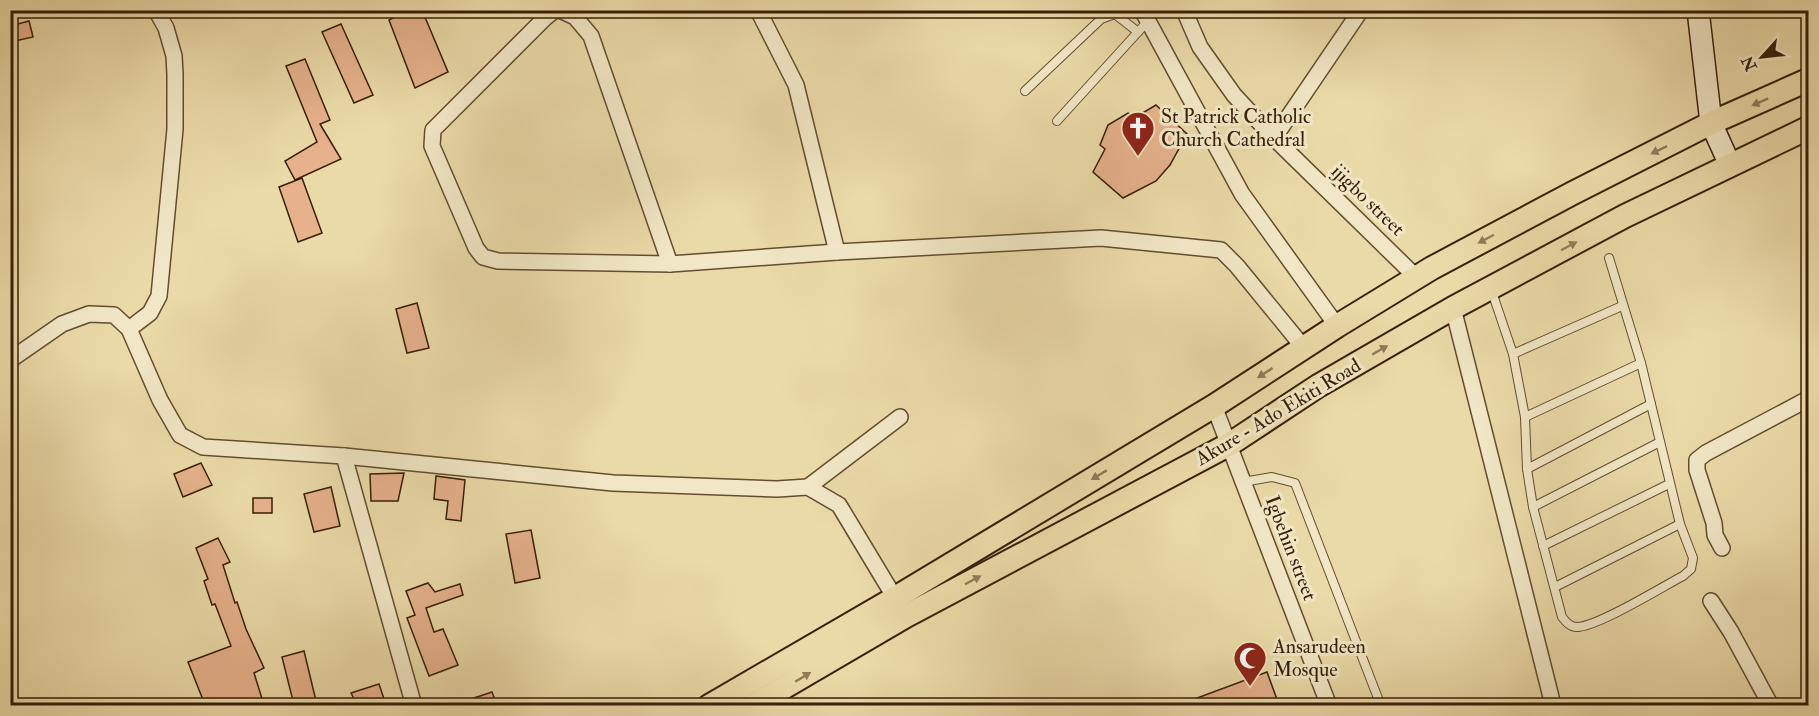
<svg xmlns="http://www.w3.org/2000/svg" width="1819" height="716" viewBox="0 0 1819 716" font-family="'IM FELL Double Pica',serif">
<rect width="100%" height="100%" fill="#eadaa7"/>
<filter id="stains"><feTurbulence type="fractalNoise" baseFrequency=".00333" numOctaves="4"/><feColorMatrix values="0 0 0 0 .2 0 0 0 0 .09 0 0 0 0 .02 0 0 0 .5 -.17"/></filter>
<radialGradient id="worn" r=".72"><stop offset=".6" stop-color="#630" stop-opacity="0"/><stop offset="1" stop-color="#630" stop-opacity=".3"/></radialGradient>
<g fill="#e6b18b" stroke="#371e08" stroke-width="1.5">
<polygon points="408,10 422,10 448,72 415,88 389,20"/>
<polygon points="29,21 33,37 10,42 10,26"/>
<polygon points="341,24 373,95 354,103 322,32"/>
<polygon points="305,59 330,120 320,124 341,159 295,180 285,161 317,142 286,66"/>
<polygon points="1156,105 1187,134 1170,165 1156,181 1123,198 1093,172 1105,149 1100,145 1108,125 1128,113 1136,117"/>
<polygon points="302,178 322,233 298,242 279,187"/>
<polygon points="417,303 429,348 407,353 396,309"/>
<polygon points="201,463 212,485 183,497 174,474"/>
<polygon points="404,473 398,501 371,501 370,474"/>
<polygon points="436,476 465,480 461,521 446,519 448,501 434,499"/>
<polygon points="331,487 340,526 314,532 304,494"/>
<rect x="253" y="498" width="19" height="15"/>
<polygon points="531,530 540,578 515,583 506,534"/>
<polygon points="218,538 230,562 223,565 235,603 237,602 246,629 264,668 254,673 264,705 205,705 188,662 231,646 215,604 212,605 204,581 208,579 196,548"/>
<polygon points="428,583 435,592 460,584 463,595 426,608 434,632 443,629 458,665 429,676 407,618 415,615 406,591"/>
<polygon points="304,651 317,705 294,705 282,657"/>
<polygon points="1267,672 1279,705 1181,705 1181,704"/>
<polygon points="379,684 386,705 357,705 351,693"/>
<polygon points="492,692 497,705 460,705 459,703"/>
</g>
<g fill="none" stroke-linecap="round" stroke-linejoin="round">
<defs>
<g id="lane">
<polyline points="1025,91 1101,19 1115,14 1138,32"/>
<polyline points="1057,121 1148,21"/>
<path d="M1491,289L1513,354L1525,417L1527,469L1533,507L1562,617C1566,622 1570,627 1577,627C1597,627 1662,587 1683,576L1691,569L1693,558L1680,524L1641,363L1609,258"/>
<polyline points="1513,354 1622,306"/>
<polyline points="1525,417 1641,363"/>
<polyline points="1527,469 1651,404"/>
<polyline points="1243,482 1272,477 1295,483 1381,706"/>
<polyline points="1533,507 1660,442"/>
<polyline points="1543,546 1669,484"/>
<polyline points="1555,587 1680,524"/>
</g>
<g id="street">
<polyline points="555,10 545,18 433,130 432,146 476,248 483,257 498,261 670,264 837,252 1101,238 1221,250 1237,266 1304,348"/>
<polyline points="560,10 575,17 591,36 670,264"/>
<polyline points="758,10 796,85 837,252"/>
<polyline points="1142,10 1242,194 1337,326"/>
<polyline points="1184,10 1200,47 1234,95 1274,138 1416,277"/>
<polyline points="1274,138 1361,10"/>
<polyline points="1453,308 1551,697 1551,706"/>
<polyline points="129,329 150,313 159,296 175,129 175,74 174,56 166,28 156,10"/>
<polyline points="10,360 62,324 89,314 114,315 129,329 160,400 180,435 203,447 344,456 414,706"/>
<polyline points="1214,406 1329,706"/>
<polyline points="344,456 613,483 777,489 808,487 839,505 895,598"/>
<polyline points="808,487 900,417"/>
<polyline points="1722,548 1715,535 1714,523 1697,470 1697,460 1706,453 1808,399"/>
<polyline points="1711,601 1731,632 1771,706"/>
</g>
<polyline id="secondary" points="1698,10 1711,123 1730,165"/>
<g id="primary">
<polyline points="709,706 895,598 1214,406 1337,326 1432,268 1573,193 1711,123 1808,80"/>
<polyline points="752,706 906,616 1230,444 1318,386 1453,308 1625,216 1808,128"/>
</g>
</defs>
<use href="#lane" stroke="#644d30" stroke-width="10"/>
<use href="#street" stroke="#644d30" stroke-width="18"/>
<use href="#secondary" stroke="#371e08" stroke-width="24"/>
<use href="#primary" stroke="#371e08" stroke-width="26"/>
<use href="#lane" stroke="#f1e7c6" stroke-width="8"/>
<use href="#street" stroke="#f1e7c6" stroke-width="15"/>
<use href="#secondary" stroke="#f1e7c6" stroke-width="21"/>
<use href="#primary" stroke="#eadaa7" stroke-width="22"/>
</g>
<defs><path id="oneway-solid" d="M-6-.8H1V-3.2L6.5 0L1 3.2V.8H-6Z" transform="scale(1.5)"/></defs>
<g fill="#907c58">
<use href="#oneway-solid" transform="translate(1760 102) rotate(156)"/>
<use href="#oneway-solid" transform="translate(1659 150) rotate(154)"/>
<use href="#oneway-solid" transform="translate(1486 239) rotate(152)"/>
<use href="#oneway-solid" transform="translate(1569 246) rotate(-28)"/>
<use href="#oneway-solid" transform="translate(1380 350) rotate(-30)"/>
<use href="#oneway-solid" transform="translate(1265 373) rotate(147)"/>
<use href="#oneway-solid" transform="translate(1099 475) rotate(149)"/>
<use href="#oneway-solid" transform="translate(973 580) rotate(-28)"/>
<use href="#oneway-solid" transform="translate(803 677) rotate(-31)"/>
</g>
<defs>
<symbol id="church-pin" viewBox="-11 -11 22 30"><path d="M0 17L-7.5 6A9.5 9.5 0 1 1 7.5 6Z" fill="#8f2418" stroke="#f1e7c6"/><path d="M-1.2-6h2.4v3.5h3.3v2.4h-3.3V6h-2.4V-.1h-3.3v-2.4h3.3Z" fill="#fff"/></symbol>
<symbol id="mosque-pin" viewBox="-11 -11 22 30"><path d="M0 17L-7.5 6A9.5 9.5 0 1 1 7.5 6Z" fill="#8f2418" stroke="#f1e7c6"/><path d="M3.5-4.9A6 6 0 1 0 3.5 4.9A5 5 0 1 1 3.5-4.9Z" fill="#fff"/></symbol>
</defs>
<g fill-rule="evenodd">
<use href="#church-pin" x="1119" y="109" width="38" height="52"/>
<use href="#mosque-pin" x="1231" y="639" width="38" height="52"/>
</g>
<g text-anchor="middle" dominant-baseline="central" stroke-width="6" stroke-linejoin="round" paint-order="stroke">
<g font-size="20" fill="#371e08" stroke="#f1e7c6" text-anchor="start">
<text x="1161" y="116">St Patrick Catholic<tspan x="1161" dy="23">Church Cathedral</tspan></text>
<text x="1273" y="646">Ansarudeen<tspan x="1273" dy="23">Mosque</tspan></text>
</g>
<g font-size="20" fill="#371e08" stroke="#f1e7c6">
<text transform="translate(1368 200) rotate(44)">ijigbo street</text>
<text transform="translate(1278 412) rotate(-31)">Akure - Ado Ekiti Road</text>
<text transform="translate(1291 548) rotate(69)">Igbehin street</text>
</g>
</g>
<rect width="1819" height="716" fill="none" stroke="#eadaa7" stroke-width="36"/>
<rect x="12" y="12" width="1795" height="692" fill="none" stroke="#371e08" stroke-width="3"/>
<rect x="18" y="18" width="1783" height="680" fill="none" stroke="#371e08" stroke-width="1.5"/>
<g transform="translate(1762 57) rotate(243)" stroke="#f1e7c6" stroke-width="4.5" paint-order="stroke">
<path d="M0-4.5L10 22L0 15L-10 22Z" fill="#371e08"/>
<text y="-9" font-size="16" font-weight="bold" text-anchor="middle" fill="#371e08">N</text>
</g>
<rect width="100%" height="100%" filter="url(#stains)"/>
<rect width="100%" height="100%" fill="url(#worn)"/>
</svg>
